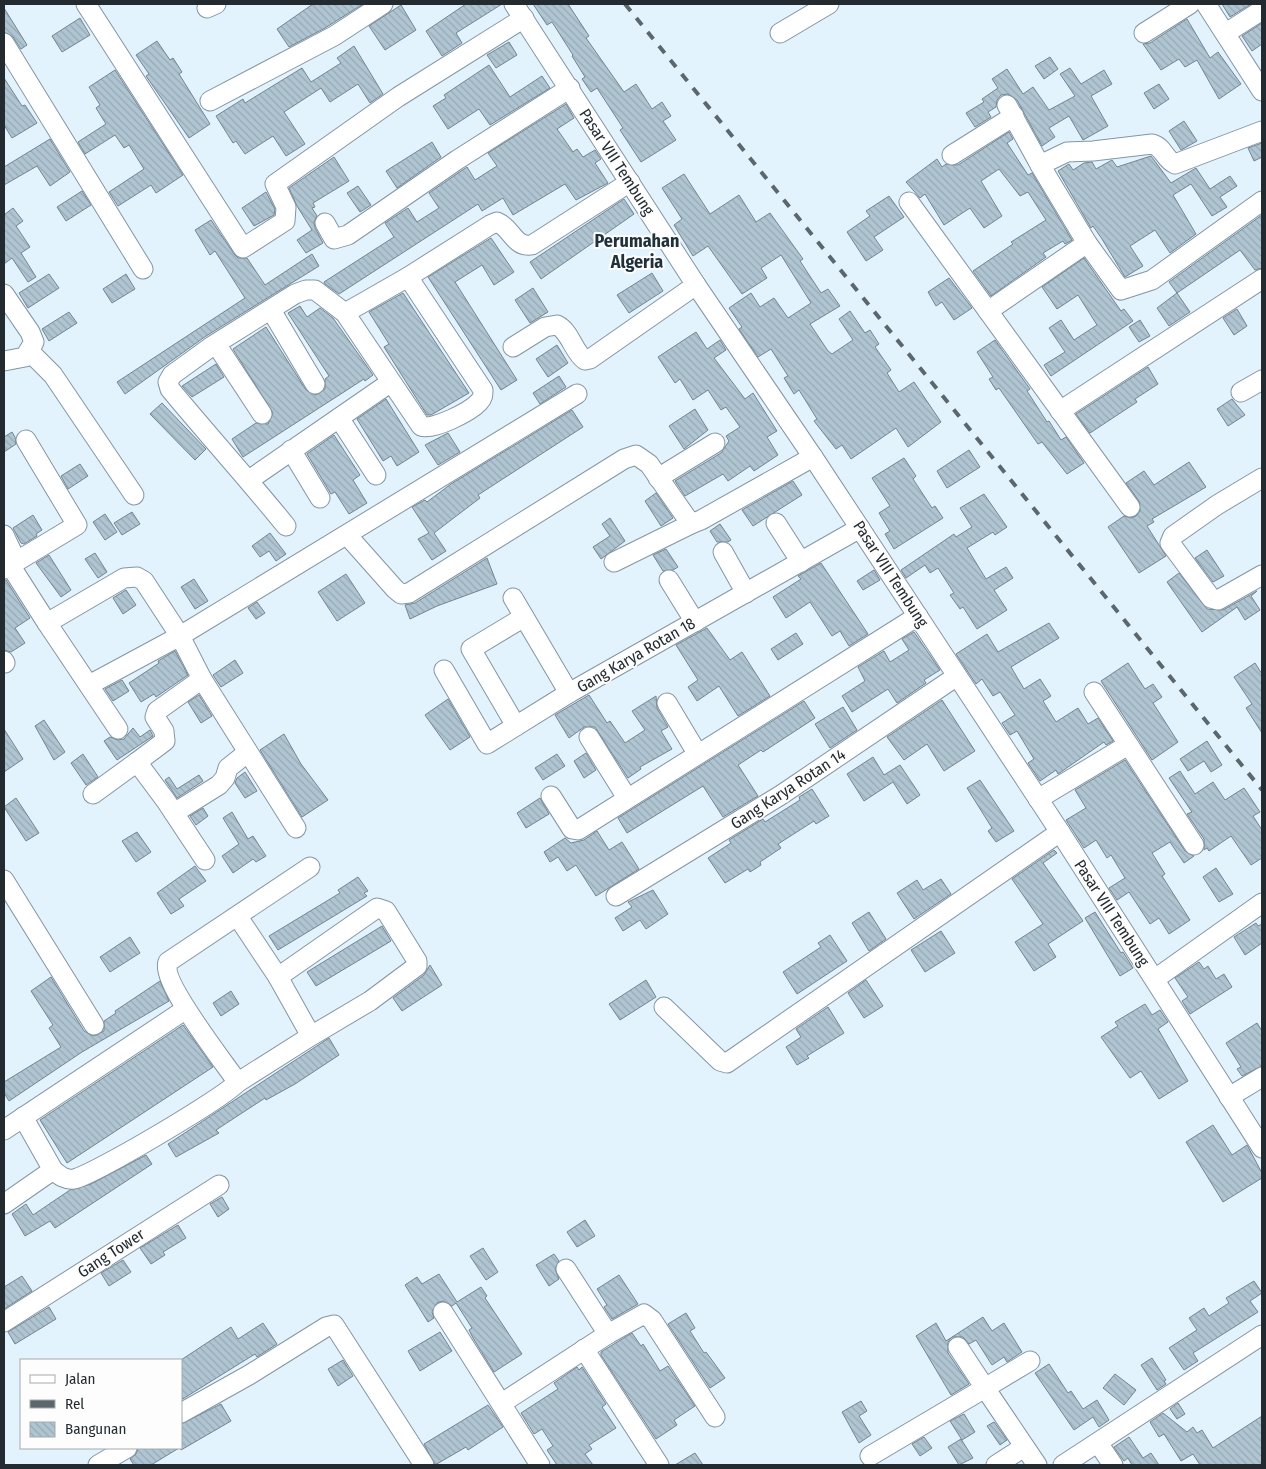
<svg xmlns="http://www.w3.org/2000/svg" width="1266" height="1469" viewBox="0 0 1266 1469" font-family="'Fira Sans Condensed',sans-serif">
<defs>
<pattern id="building-back-hatch" width="6" height="6" patternUnits="userSpaceOnUse" patternTransform="scale(1.25)"><rect width="6" height="6" fill="#b0c5d2"/><path d="M-1 5l2 2M0 0l6 6M5-1l2 2" fill="none" stroke="#97a9b5"/></pattern>
</defs>
<rect width="100%" height="100%" fill="#e2f3fe"/>
<g fill="url(#building-back-hatch)" stroke="#728592">
<polygon points="313,4 363,4 325,28 289,47 277,29"/>
<polygon points="466,4 502,4 456,33 462,43 442,56 426,31"/>
<polygon points="533,4 568,4 589,36 586,38 624,92 636,84 652,109 662,102 671,116 663,121 676,140 641,162 620,130 623,128 597,88 591,92 582,79 585,77 572,56 573,55 552,22 547,25"/>
<polygon points="1222,4 1251,4 1230,17"/>
<polygon points="401,5 416,30 385,50 369,26"/>
<polygon points="4,8 27,45 21,49 13,37 4,32"/>
<polygon points="80,18 90,35 62,52 52,36"/>
<polygon points="1187,19 1210,58 1218,52 1241,84 1219,99 1197,60 1185,67 1179,59 1161,70 1143,44 1150,43"/>
<polygon points="1262,23 1262,44 1252,51 1242,36"/>
<polygon points="157,41 170,60 173,58 182,72 179,74 210,124 189,138 146,76 149,74 136,55"/>
<polygon points="509,42 517,55 496,68 487,55"/>
<polygon points="354,46 383,94 370,103 358,84 330,102 321,88 284,112 305,144 286,156 273,136 245,154 236,141 233,143 216,116 243,99 245,103 302,68 311,82 341,63 337,58"/>
<polygon points="1050,57 1058,69 1044,79 1035,66"/>
<polygon points="489,65 510,97 542,76 550,88 490,125 479,109 448,129 433,106 446,98 444,95"/>
<polygon points="1070,68 1081,84 1104,70 1112,84 1091,96 1108,126 1083,140 1069,116 1049,128 1055,137 1042,146 1017,100 1008,94 1001,95 997,100 996,107 988,112 991,117 975,127 966,113 984,102 982,99 998,88 992,79 1007,69 1023,94 1033,87 1049,110 1075,96 1060,74"/>
<polygon points="115,70 183,175 156,193 151,185 118,206 109,192 144,169 129,145 124,148 115,135 85,154 78,142 106,124 96,108 100,105 89,87"/>
<polygon points="4,78 22,106 25,105 37,123 12,138 4,125"/>
<polygon points="1159,84 1169,99 1154,109 1144,93"/>
<polygon points="566,104 574,118 557,129 573,152 577,149 583,157 595,150 601,159 595,163 608,183 576,200 565,184 513,215 503,198 482,211 478,204 339,294 325,284 324,282 394,237 385,223 408,208 417,222 439,208 429,193 467,167 475,180 497,166 488,153"/>
<polygon points="1184,121 1197,141 1181,150 1169,131"/>
<polygon points="1009,132 1013,139 1007,143 1028,175 1032,173 1072,240 1065,244 1063,241 1043,253 1046,257 991,296 973,271 1013,244 1011,242 1046,220 1028,192 1020,196 999,169 981,181 1002,216 984,228 970,208 944,225 925,194 920,198 906,182 937,159 942,167 946,164 958,165"/>
<polygon points="50,139 70,172 50,186 37,166 4,185 4,167"/>
<polygon points="432,142 441,157 397,188 386,171"/>
<polygon points="1262,143 1262,157 1254,161 1248,148"/>
<polygon points="1151,156 1171,183 1196,168 1210,189 1230,176 1237,186 1220,197 1227,207 1212,216 1191,184 1173,195 1196,234 1170,253 1155,230 1130,246 1143,266 1125,277 1102,239 1093,226 1091,228 1058,171 1069,164 1073,170 1084,163 1092,162 1096,169 1112,160 1117,167"/>
<polygon points="334,157 349,181 313,203 315,207 312,208 317,216 314,222 315,228 323,243 306,253 297,240 312,230 297,206 289,188"/>
<polygon points="684,174 710,214 739,195 756,222 770,213 803,259 800,261 821,293 828,289 840,306 810,324 828,351 832,354 853,340 839,319 850,311 865,333 870,330 879,344 875,347 891,370 887,373 899,392 914,382 941,422 908,447 896,428 851,459 842,445 836,449 814,421 817,419 799,390 794,394 784,378 788,376 771,349 758,357 739,329 742,327 729,308 751,293 760,307 774,298 788,318 811,303 781,255 761,268 767,278 742,294 708,246 693,256 674,225 682,219 662,188"/>
<polygon points="358,186 371,205 360,212 347,193"/>
<polygon points="82,191 91,205 66,221 57,207"/>
<polygon points="266,192 275,209 274,215 254,226 242,208"/>
<polygon points="889,196 904,217 874,237 883,250 866,261 847,232 870,216 866,211"/>
<polygon points="624,199 634,214 541,279 530,262"/>
<polygon points="13,208 23,221 16,226 30,247 21,253 36,277 28,282 12,258 4,264 4,215"/>
<polygon points="1262,215 1262,268 1255,270 1240,250 1177,293 1169,282"/>
<polygon points="211,220 234,254 238,258 247,258 265,285 312,254 319,266 206,336 125,394 117,382 245,298 215,251 210,255 195,230"/>
<polygon points="491,238 514,272 494,285 482,265 455,282 517,380 501,390 428,277"/>
<polygon points="1084,258 1121,311 1124,309 1133,321 1051,376 1044,365 1065,352 1049,328 1061,320 1074,340 1097,325 1078,295 1057,309 1042,287"/>
<polygon points="652,273 663,291 629,313 617,295"/>
<polygon points="49,274 59,288 28,308 19,293"/>
<polygon points="126,274 135,289 112,303 103,289"/>
<polygon points="949,278 972,308 954,320 942,302 936,306 928,292"/>
<polygon points="533,288 548,312 530,323 515,300"/>
<polygon points="403,293 469,393 431,415 427,415 384,347 389,344 369,312"/>
<polygon points="1177,293 1190,312 1169,326 1157,308"/>
<polygon points="300,306 307,317 320,308 333,318 373,375 365,381 364,379 243,457 232,439 256,423 268,424 273,413 233,349 266,327 306,390 316,395 325,389 325,379 329,376 288,313"/>
<polygon points="1237,309 1247,326 1234,335 1223,318"/>
<polygon points="69,312 77,323 49,341 42,329"/>
<polygon points="1140,320 1150,336 1139,342 1129,327"/>
<polygon points="696,332 707,349 720,340 726,350 714,358 745,399 753,393 777,431 767,437 778,455 754,471 750,466 728,481 723,474 685,496 675,481 721,453 729,441 726,436 740,427 726,407 721,410 708,390 693,400 680,379 675,383 658,357"/>
<polygon points="995,340 1030,389 1027,391 1047,422 1049,421 1061,440 1066,437 1084,463 1067,474 1042,442 1038,444 999,388 996,390 989,379 993,377 977,352"/>
<polygon points="557,345 568,363 548,377 536,359"/>
<polygon points="216,364 224,377 192,397 182,386"/>
<polygon points="1148,367 1158,384 1135,399 1137,402 1090,433 1076,414"/>
<polygon points="559,376 566,387 540,404 533,393"/>
<polygon points="386,399 419,452 397,466 391,456 383,461 357,419"/>
<polygon points="1232,399 1245,415 1228,426 1217,409"/>
<polygon points="162,403 206,449 195,460 150,414"/>
<polygon points="695,409 708,430 684,449 669,426"/>
<polygon points="572,410 583,427 478,495 480,498 434,533 446,551 432,560 418,539 429,533 412,507 425,500 427,502 451,484"/>
<polygon points="12,432 15,437 16,444 4,452 4,437"/>
<polygon points="448,433 460,452 438,465 425,445"/>
<polygon points="334,435 360,475 353,480 367,503 349,514 335,492 331,494 307,454"/>
<polygon points="969,450 980,467 947,488 937,471"/>
<polygon points="904,458 916,476 913,479 932,508 935,506 943,518 894,549 885,534 890,531 879,513 890,506 872,478"/>
<polygon points="1189,462 1206,487 1152,519 1154,522 1147,526 1166,556 1139,573 1108,527 1124,516 1131,518 1136,516 1140,511 1139,501 1126,483 1144,471 1154,485"/>
<polygon points="80,464 88,476 68,489 61,476"/>
<polygon points="793,481 802,495 753,526 742,510"/>
<polygon points="656,493 673,518 661,526 645,501"/>
<polygon points="984,494 1007,527 995,535 993,532 967,548 986,579 1006,567 1013,578 994,590 1007,610 977,629 963,607 960,609 950,595 954,593 938,568 930,573 925,565 906,578 901,570 954,534 956,537 972,527 960,508"/>
<polygon points="132,512 140,524 122,535 114,523"/>
<polygon points="105,514 117,532 105,540 93,522"/>
<polygon points="33,515 42,530 36,534 37,536 24,544 21,543 13,528"/>
<polygon points="610,518 625,541 601,559 593,547 610,536 602,524"/>
<polygon points="720,524 731,540 728,542 717,542 710,531"/>
<polygon points="270,533 286,554 276,561 269,551 260,557 252,546"/>
<polygon points="666,549 678,567 673,570 663,571 653,555"/>
<polygon points="1207,550 1224,576 1213,582 1195,558"/>
<polygon points="95,553 107,572 98,578 85,559"/>
<polygon points="49,555 71,590 61,597 36,563"/>
<polygon points="487,558 497,584 437,606 410,619 405,605 415,603"/>
<polygon points="821,563 868,634 849,646 840,631 832,636 810,602 786,618 773,597 801,579 798,576"/>
<polygon points="874,570 880,580 863,590 857,581"/>
<polygon points="1179,573 1207,609 1223,610 1257,591 1251,596 1260,610 1245,620 1237,607 1202,632 1167,582"/>
<polygon points="346,574 365,603 337,621 318,592"/>
<polygon points="194,579 208,601 195,609 181,587"/>
<polygon points="4,580 6,580 30,618 15,628 25,643 11,652 4,650"/>
<polygon points="126,590 136,605 123,614 113,598"/>
<polygon points="257,602 265,613 256,619 248,608"/>
<polygon points="1049,623 1059,638 1011,667 1024,689 1040,679 1051,696 1043,701 1056,722 1078,708 1088,724 1098,718 1113,741 1106,745 1104,742 1058,774 1056,770 1040,781 1028,763 1034,759 1017,731 1010,735 1002,723 1015,715 1000,692 993,696 982,679 976,684 956,654 987,634 998,652"/>
<polygon points="707,628 730,660 742,652 770,696 738,716 719,686 697,701 688,687 698,680 676,645"/>
<polygon points="914,632 940,670 924,680 926,683 897,703 888,689 852,712 842,696 865,681 858,667 884,651 890,662 909,650 902,639"/>
<polygon points="796,633 803,644 778,660 771,649"/>
<polygon points="175,651 188,675 156,697 154,694 141,702 129,683 159,663 158,661"/>
<polygon points="235,660 243,673 221,687 213,675"/>
<polygon points="1128,663 1145,689 1153,684 1162,697 1153,703 1178,742 1152,760 1101,681"/>
<polygon points="1255,663 1262,674 1262,733 1246,708 1252,704 1234,677"/>
<polygon points="122,680 129,691 113,701 105,689"/>
<polygon points="199,695 212,716 201,723 188,702"/>
<polygon points="589,695 607,723 610,721 625,743 645,730 632,711 656,696 657,708 668,727 661,731 672,749 640,767 641,769 628,778 595,727 584,727 569,738 555,715"/>
<polygon points="448,699 470,737 450,750 425,715"/>
<polygon points="942,700 975,751 944,771 927,744 904,760 887,737"/>
<polygon points="804,701 815,718 763,752 761,750 738,765 758,796 723,817 703,786 627,833 618,818"/>
<polygon points="843,707 857,730 830,748 815,724"/>
<polygon points="44,720 65,752 54,760 35,726"/>
<polygon points="133,728 140,737 150,730 153,736 117,760 104,741 110,737 118,740 124,739"/>
<polygon points="4,729 23,759 4,772"/>
<polygon points="284,734 301,764 328,800 302,817 260,750"/>
<polygon points="1207,741 1222,765 1211,772 1204,761 1188,771 1180,759"/>
<polygon points="586,753 596,770 584,778 574,761"/>
<polygon points="83,754 98,777 86,785 71,763"/>
<polygon points="557,754 565,766 543,780 535,768"/>
<polygon points="873,757 884,775 900,765 920,795 907,804 893,782 864,801 847,774"/>
<polygon points="1125,760 1185,851 1194,856 1184,863 1170,842 1152,853 1165,874 1162,876 1190,920 1169,934 1159,918 1150,924 1129,892 1117,900 1109,888 1125,878 1111,855 1107,858 1096,840 1084,848 1066,820 1086,808 1075,790"/>
<polygon points="1180,771 1195,794 1213,782 1225,800 1244,788 1260,812 1253,816 1262,830 1262,858 1251,865 1231,836 1209,851 1207,848 1204,850 1204,839 1187,814 1192,812 1169,778"/>
<polygon points="245,772 257,791 245,798 235,783 237,778"/>
<polygon points="199,775 203,781 177,798 165,780 169,777 177,789"/>
<polygon points="980,780 1014,831 996,842 988,831 992,828 967,788"/>
<polygon points="812,789 829,816 816,824 814,821 778,844 781,848 760,862 761,865 750,872 748,869 725,883 708,858 731,843 729,840 763,819 765,822 800,800 799,797"/>
<polygon points="16,798 39,833 26,841 4,807"/>
<polygon points="540,798 549,814 526,828 517,813"/>
<polygon points="203,808 208,816 196,825 190,816"/>
<polygon points="232,812 248,839 253,836 266,856 256,862 253,859 233,873 222,856 239,844 223,818"/>
<polygon points="597,831 609,850 622,842 639,869 596,896 576,865 567,871 558,857 550,862 544,852 565,838 571,843 584,840"/>
<polygon points="137,832 151,852 136,862 122,841"/>
<polygon points="1054,850 1057,853 1043,863 1083,921 1048,944 1056,957 1034,971 1015,942 1043,924 1012,879"/>
<polygon points="195,866 206,881 179,899 184,906 171,914 157,893"/>
<polygon points="1216,868 1233,894 1219,902 1203,877"/>
<polygon points="358,877 368,891 364,893 367,896 278,950 269,936 340,893 338,890"/>
<polygon points="941,879 951,894 914,919 897,893 917,880 923,890"/>
<polygon points="653,890 668,914 646,929 640,920 623,931 615,918 632,907 628,902"/>
<polygon points="869,912 886,939 869,951 852,923"/>
<polygon points="1095,912 1121,953 1123,952 1133,968 1120,976 1085,918"/>
<polygon points="1256,923 1258,926 1262,924 1262,943 1245,955 1234,937"/>
<polygon points="382,926 391,941 316,986 307,972"/>
<polygon points="941,931 955,953 925,972 911,950"/>
<polygon points="830,935 847,961 797,994 783,972 821,947 818,943"/>
<polygon points="130,937 140,953 110,972 100,957"/>
<polygon points="1199,962 1204,969 1208,966 1216,979 1224,974 1232,987 1190,1014 1182,1001 1188,997 1175,978"/>
<polygon points="430,965 442,985 402,1011 393,998 424,975"/>
<polygon points="51,977 84,1031 94,1036 104,1031 104,1021 116,1013 115,1011 160,981 169,1001 82,1052 9,1101 4,1093 4,1082 61,1047 49,1028 53,1025 31,991"/>
<polygon points="646,980 656,997 620,1020 609,1004"/>
<polygon points="866,980 883,1006 864,1018 848,993"/>
<polygon points="231,991 239,1004 221,1016 213,1003"/>
<polygon points="1145,1004 1152,1015 1160,1010 1168,1022 1158,1029 1188,1081 1159,1099 1141,1071 1130,1078 1101,1037 1118,1026 1115,1022"/>
<polygon points="828,1007 844,1033 807,1056 809,1058 797,1065 786,1047 801,1037 796,1029"/>
<polygon points="1257,1023 1262,1031 1262,1066 1242,1076 1237,1069 1241,1067 1226,1043"/>
<polygon points="183,1025 213,1067 67,1163 40,1120"/>
<polygon points="329,1038 339,1055 295,1084 266,1100 265,1098 216,1130 219,1133 176,1157 168,1144"/>
<polygon points="1213,1125 1232,1155 1247,1145 1262,1173 1262,1178 1223,1202 1186,1142"/>
<polygon points="146,1155 152,1164 55,1228 50,1221 25,1236 12,1214 26,1204 33,1215 70,1190 91,1184"/>
<polygon points="222,1197 229,1209 218,1217 210,1204"/>
<polygon points="585,1220 595,1236 577,1247 567,1232"/>
<polygon points="178,1225 186,1238 163,1252 165,1255 151,1264 140,1248"/>
<polygon points="483,1248 498,1272 486,1280 470,1256"/>
<polygon points="554,1254 559,1261 555,1269 559,1279 549,1286 536,1265"/>
<polygon points="123,1260 131,1272 109,1286 101,1273"/>
<polygon points="439,1274 457,1302 481,1287 487,1296 485,1298 522,1354 494,1372 473,1338 469,1330 472,1328 456,1303 452,1306 443,1301 437,1303 432,1312 434,1318 428,1322 405,1285 417,1277 422,1284"/>
<polygon points="619,1275 638,1304 612,1319 604,1307 607,1305 597,1289"/>
<polygon points="22,1276 32,1291 4,1309 4,1287"/>
<polygon points="1254,1281 1262,1293 1250,1301 1258,1312 1193,1353 1198,1361 1184,1370 1169,1348 1197,1330 1189,1318 1204,1308 1209,1316 1229,1303 1226,1298"/>
<polygon points="49,1307 56,1319 15,1344 8,1332"/>
<polygon points="686,1313 695,1328 690,1331 704,1353 706,1352 725,1378 710,1388 668,1324"/>
<polygon points="983,1317 992,1331 1004,1323 1022,1352 1007,1362 1004,1357 992,1365 976,1340 969,1344 963,1337 952,1337 948,1342 948,1353 969,1384 951,1395 916,1336 936,1323 946,1341"/>
<polygon points="263,1323 277,1344 257,1357 255,1354 181,1400 181,1360 231,1327 238,1339"/>
<polygon points="440,1332 452,1351 420,1371 408,1351"/>
<polygon points="632,1333 641,1346 643,1344 660,1371 668,1366 695,1406 674,1420 677,1425 656,1439 601,1355 601,1352"/>
<polygon points="1152,1358 1166,1380 1164,1381 1166,1384 1157,1390 1141,1365"/>
<polygon points="343,1360 353,1376 338,1386 328,1369"/>
<polygon points="1049,1364 1068,1393 1071,1391 1083,1409 1097,1400 1109,1420 1099,1427 1093,1417 1074,1430 1035,1373"/>
<polygon points="577,1367 579,1370 582,1367 606,1404 602,1407 616,1428 589,1445 592,1449 585,1454 593,1465 557,1465 547,1450 553,1446 542,1429 534,1434 521,1413 558,1389 554,1383"/>
<polygon points="1115,1374 1136,1390 1124,1405 1103,1388"/>
<polygon points="861,1401 867,1411 859,1416 871,1435 859,1443 842,1412"/>
<polygon points="1178,1403 1185,1414 1177,1419 1170,1409"/>
<polygon points="221,1404 231,1421 181,1450 181,1424"/>
<polygon points="488,1405 503,1427 468,1450 466,1447 435,1465 424,1444"/>
<polygon points="1163,1413 1187,1432 1193,1427 1197,1433 1202,1430 1213,1448 1262,1416 1262,1465 1200,1465 1193,1454 1181,1461 1164,1434 1159,1437 1150,1422"/>
<polygon points="964,1414 975,1432 962,1440 950,1421"/>
<polygon points="994,1422 1007,1440 1000,1445 987,1426"/>
<polygon points="924,1437 932,1448 920,1456 912,1444"/>
<polygon points="1129,1437 1143,1458 1151,1453 1159,1465 1132,1465 1128,1458 1124,1461 1114,1447"/>
<polygon points="961,1439 973,1458 959,1465 948,1447"/>
<polygon points="138,1448 179,1448 151,1465 134,1465 130,1459 136,1454"/>
<polygon points="695,1453 703,1465 675,1465"/>
</g>
<g fill="none" stroke-linecap="round" stroke-linejoin="round">
<defs>
<g id="minor">
<polyline points="86,4 243,248 285,221 286,207 275,184 398,97 524,18"/>
<polyline points="514,4 696,285 813,457 1060,832 1262,1148"/>
<polyline points="1206,4 1262,91"/>
<polyline points="207,8 216,4"/>
<polyline points="780,33 829,4"/>
<polyline points="1144,33 1190,4"/>
<polyline points="1226,33 1262,10"/>
<polyline points="4,43 143,269"/>
<polyline points="210,101 334,36 383,4"/>
<polyline points="1007,105 1040,165 1087,243 1121,290 1152,280 1262,201"/>
<polyline points="952,155 1014,116"/>
<path d="M1040,165L1067,152L1093,151L1152,144C1164,147 1164,159 1175,164L1262,131"/>
<polyline points="909,202 1130,507"/>
<polyline points="325,223 334,239 348,235 457,160 570,88"/>
<polyline points="4,294 30,332 34,342 25,357 4,361"/>
<polyline points="271,310 315,384"/>
<polyline points="988,311 1087,243"/>
<path d="M345,313L408,277L490,225L497,222C512,228 514,248 532,245L630,182"/>
<polyline points="216,344 262,414"/>
<path d="M513,347L545,327L557,325C571,332 573,352 585,360L590,359L696,285"/>
<polyline points="30,352 53,375 134,495"/>
<polyline points="1241,392 1262,380"/>
<polyline points="1060,411 1262,279"/>
<polyline points="339,418 376,475"/>
<polyline points="291,450 320,498"/>
<polyline points="658,478 715,443"/>
<polyline points="1262,478 1217,505 1173,536 1170,543 1211,598 1218,600 1262,575"/>
<polyline points="249,480 391,382"/>
<polyline points="776,523 801,562"/>
<path d="M286,526C248,479 208,435 170,389L168,382L172,375L212,346L295,294L306,290H315L345,313L421,426C433,431 471,411 479,402C483,398 483,395 483,390L408,277"/>
<polyline points="4,535 12,552 10,565 47,623 124,578 137,577 144,581 180,636 202,679 296,828"/>
<polyline points="347,535 395,589 401,594 409,593 624,459 636,455 649,464 691,524"/>
<polyline points="723,552 746,593"/>
<polyline points="614,562 691,524 701,520 813,457"/>
<polyline points="4,569 77,525 26,440"/>
<polyline points="669,580 695,622"/>
<polyline points="513,598 569,693"/>
<polyline points="47,623 118,729"/>
<polyline points="4,661 5,663"/>
<polyline points="444,670 487,744 569,693 860,528"/>
<polyline points="202,679 157,711 155,717 164,731 165,741 137,762 166,801 205,860"/>
<polyline points="89,685 180,636 577,394"/>
<polyline points="1094,692 1194,845"/>
<polyline points="667,703 697,753"/>
<polyline points="516,726 471,649 524,617"/>
<polyline points="589,737 627,798"/>
<polyline points="93,794 137,762"/>
<polyline points="551,796 572,829 578,830 918,616"/>
<polyline points="1038,799 1128,745"/>
<polyline points="174,813 219,785 225,778 228,768 247,753"/>
<path d="M310,867L168,962C160,981 223,1061 236,1080L240,1081L311,1036L278,977L377,908L386,911L417,961V966L370,1001L311,1036"/>
<polyline points="4,880 94,1025"/>
<polyline points="616,896 781,795 957,676"/>
<polyline points="238,917 278,977"/>
<polyline points="1155,979 1262,903"/>
<polyline points="664,1007 720,1061 727,1063 1060,832"/>
<polyline points="1229,1097 1262,1077"/>
<polyline points="4,1130 186,1009"/>
<path d="M53,1170C60,1176 65,1180 74,1179C93,1175 226,1097 239,1081"/>
<polyline points="4,1204 53,1170 23,1117"/>
<polyline points="566,1269 608,1334"/>
<polyline points="443,1312 540,1465"/>
<polyline points="4,1322 219,1185"/>
<polyline points="584,1349 659,1465"/>
<polyline points="1030,1361 985,1388 1037,1465"/>
<polyline points="502,1403 608,1334 644,1314 652,1320 715,1417"/>
<polyline points="181,1413 249,1375 326,1327 334,1325 424,1465"/>
<polyline points="1098,1443 1113,1465"/>
<polyline points="870,1456 985,1388 958,1347"/>
<polyline points="98,1465 127,1448"/>
<polyline points="996,1465 1024,1447"/>
<polyline points="1063,1465 1262,1335"/>
</g>
</defs>
<use href="#minor" stroke="#8296a3" stroke-width="21"/>
<use href="#minor" stroke="#fff" stroke-width="19"/>
<polyline stroke="#5c676d" stroke-width="4" stroke-dasharray="9 9" stroke-linecap="butt" points="625,4 1262,790"/>
</g>
<g text-anchor="middle" dominant-baseline="central" stroke-width="4" stroke-linejoin="round" paint-order="stroke">
<g font-size="16" fill="#232b30" stroke="#fdfdfd">
<text transform="translate(617 162) rotate(57)">Pasar VIII Tembung</text>
<text transform="translate(891 574) rotate(57)">Pasar VIII Tembung</text>
<text transform="translate(636 655) rotate(-30)">Gang Karya Rotan 18</text>
<text transform="translate(788 789) rotate(-33)">Gang Karya Rotan 14</text>
<text transform="translate(1112 913) rotate(57)">Pasar VIII Tembung</text>
<text transform="translate(111 1253) rotate(-33)">Gang Tower</text>
</g>
<g font-size="18" font-weight="bold" fill="#1f313b" stroke="#fdfdfd">
<text x="637" y="241">Perumahan<tspan x="637" dy="21">Algeria</tspan></text>
</g>
</g>
<rect width="1266" height="1469" fill="none" stroke="#232b30" stroke-width="10"/>
<rect x="20" y="1359" width="162" height="90" fill="#fdfdfd" stroke="#a6a9ab"/>
<rect x="30" y="1375" width="25" height="8" fill="#ffffff" stroke="#a6a9ab"/>
<text x="65" y="1384" font-size="15" fill="#232b30">Jalan</text>
<rect x="30" y="1400" width="25" height="8" fill="#5c676d" stroke="#a6a9ab"/>
<text x="65" y="1409" font-size="15" fill="#232b30">Rel</text>
<rect x="30" y="1422" width="25" height="15" fill="url(#building-back-hatch)" stroke="#a6a9ab"/>
<text x="65" y="1434" font-size="15" fill="#232b30">Bangunan</text>
</svg>
